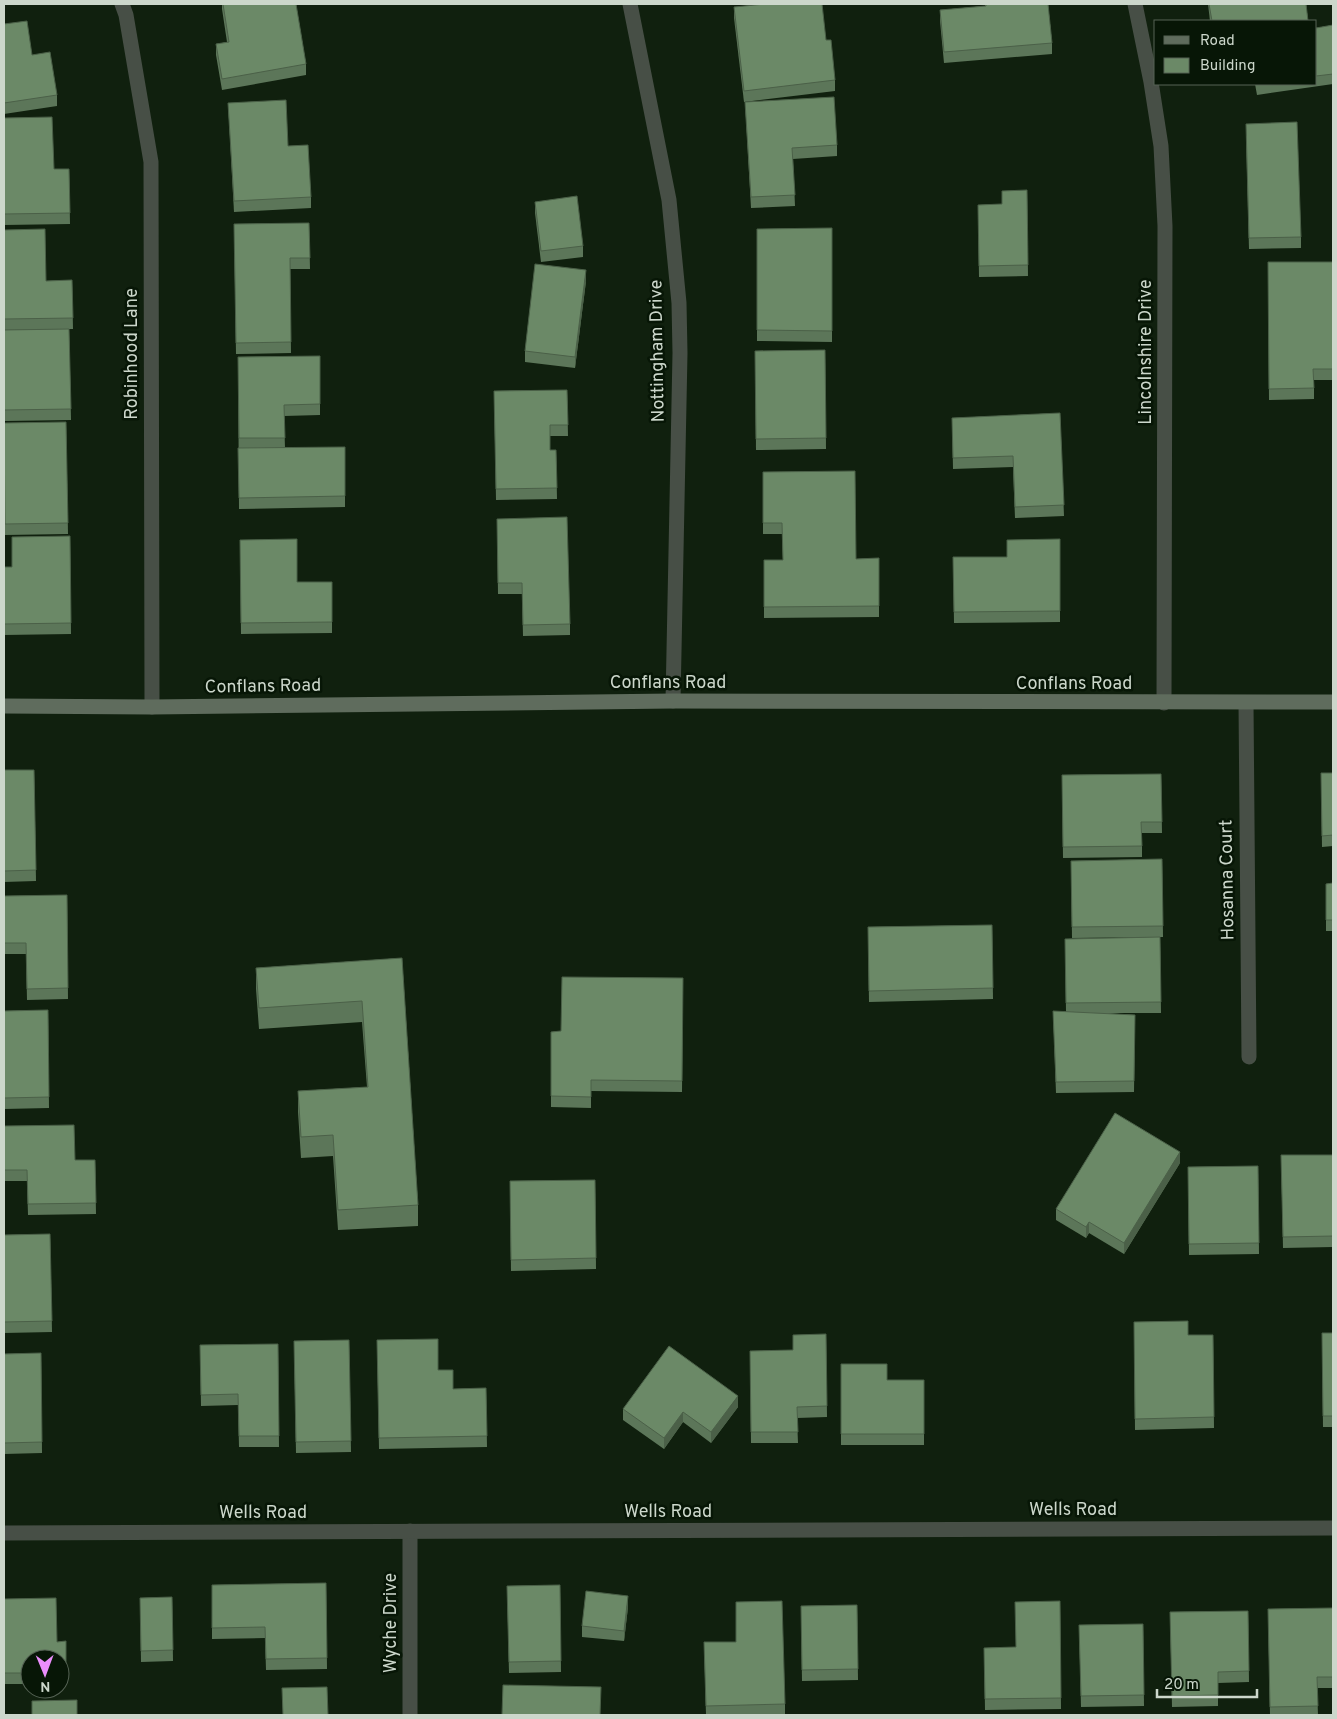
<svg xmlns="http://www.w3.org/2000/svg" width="1337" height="1719" viewBox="0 0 1337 1719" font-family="Overpass,sans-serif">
<rect width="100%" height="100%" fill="#10200e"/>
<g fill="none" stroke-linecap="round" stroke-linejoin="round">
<g stroke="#474f46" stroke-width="15">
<polyline points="122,4 126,15 151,162 152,707"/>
<polyline points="630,4 669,200 679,303 680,353 673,701"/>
<polyline points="1135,4 1151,82 1161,146 1165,226 1164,703"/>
<polyline points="1246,703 1249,1057"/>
<polyline points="410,1531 410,1715"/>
<polyline points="4,1533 1333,1528"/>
</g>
<polyline stroke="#5f6c5d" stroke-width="15" points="4,706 152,707 673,701 1333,702"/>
</g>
<g fill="#5c7659">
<polygon points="222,4 296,4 306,64 306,75 222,90 216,55 216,44 227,42 222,9"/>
<polygon points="985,4 1048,4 1052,43 1052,54 944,63 940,21 940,10 985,6"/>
<polygon points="1208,4 1306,4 1308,21 1210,21"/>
<polygon points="734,7 826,40 835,80 835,91 744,102 734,18"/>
<polygon points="4,24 32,55 57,95 57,106 4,114"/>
<polygon points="1333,25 1333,84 1257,95 1255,84 1316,84 1316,28"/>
<polygon points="745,102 837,145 837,156 793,159 795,206 751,208"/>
<polygon points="228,103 288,146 311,197 311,208 234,212"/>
<polygon points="4,118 54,169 69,169 70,224 4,225"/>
<polygon points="1246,135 1301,237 1301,248 1249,249"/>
<polygon points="1027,190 1028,276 979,277 978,205 1002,204"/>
<polygon points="535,202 583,246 583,257 541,262 535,213"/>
<polygon points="309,223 310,269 290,269 291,353 236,354 234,224"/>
<polygon points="832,228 832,342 757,341 757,229"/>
<polygon points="4,230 46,281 72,280 73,329 4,330"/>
<polygon points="1268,262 1333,262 1333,380 1314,380 1314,399 1269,400"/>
<polygon points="586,281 575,368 525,362 525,351"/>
<polygon points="69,329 71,420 4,421 4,330"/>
<polygon points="825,350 826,449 756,450 755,351"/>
<polygon points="320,356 320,415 284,416 285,448 345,447 345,507 239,509 238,357"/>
<polygon points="567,390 568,436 550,436 550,450 556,450 557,499 496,500 494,391"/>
<polygon points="1060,413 1064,516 1015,518 1013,467 953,469 952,418"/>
<polygon points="66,422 68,534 5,535 4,467"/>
<polygon points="763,472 856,559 879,558 879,617 764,618 764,560 783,560 782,534 763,534"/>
<polygon points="497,519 570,624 570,635 523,636 522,594 498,594"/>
<polygon points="70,536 71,634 4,635 4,567 12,567"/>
<polygon points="1060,539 1060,622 954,623 953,557 1007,557"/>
<polygon points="240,540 297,582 332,582 332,633 241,634"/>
<polygon points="4,770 34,770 36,881 4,882"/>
<polygon points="1321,773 1333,773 1333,846 1322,847"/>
<polygon points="1161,774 1162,833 1142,833 1142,857 1063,858 1062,775"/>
<polygon points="1162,859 1163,937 1072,938 1071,861"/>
<polygon points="1333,883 1333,931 1326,931 1326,884"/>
<polygon points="67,895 68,999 27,1000 26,954 4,954 4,896"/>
<polygon points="992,925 993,999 869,1002 868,927"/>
<polygon points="1160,937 1161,1013 1106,1013 1135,1015 1134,1092 1056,1093 1053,1011 1066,1012 1065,939"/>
<polygon points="402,958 418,1205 418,1226 338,1230 333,1156 301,1158 298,1112 298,1091 367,1087 362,1022 259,1029 256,989 256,968"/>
<polygon points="683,978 682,1092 591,1091 591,1108 551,1107 551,1032 561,1031"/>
<polygon points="48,1010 49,1108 4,1109 4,1011"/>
<polygon points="4,1126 75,1160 95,1160 96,1214 28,1215 27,1181 4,1181"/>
<polygon points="1281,1155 1333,1155 1333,1247 1283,1248"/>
<polygon points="1180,1163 1124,1254 1089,1233 1086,1238 1056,1220 1056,1209"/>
<polygon points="1258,1166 1259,1254 1189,1255 1188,1167"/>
<polygon points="595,1180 596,1269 511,1271 510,1181"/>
<polygon points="50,1234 52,1332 4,1333 4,1235"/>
<polygon points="1134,1322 1188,1335 1213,1335 1214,1428 1135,1430"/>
<polygon points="1322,1333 1333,1333 1333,1427 1323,1427"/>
<polygon points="826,1334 827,1417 797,1418 798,1443 751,1443 750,1351 793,1350"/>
<polygon points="349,1340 351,1452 296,1453 294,1341"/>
<polygon points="377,1340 438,1370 453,1389 486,1388 487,1447 379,1449"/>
<polygon points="278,1344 279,1447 239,1447 238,1405 201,1406 200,1345"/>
<polygon points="41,1353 42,1453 4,1454 4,1354"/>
<polygon points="841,1364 887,1380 924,1380 924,1445 841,1445"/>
<polygon points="738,1407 711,1443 683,1422 664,1449 623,1420 623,1409"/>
<polygon points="326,1583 327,1669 266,1670 265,1638 212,1639 212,1585"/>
<polygon points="560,1585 561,1672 509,1673 507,1586"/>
<polygon points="172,1597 173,1661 141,1662 140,1598"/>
<polygon points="4,1599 57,1642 66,1641 66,1684 60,1684 60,1659 30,1659 30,1684 4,1684"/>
<polygon points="1060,1601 1061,1709 985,1710 984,1648 1016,1647"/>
<polygon points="857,1605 858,1680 802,1681 801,1606"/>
<polygon points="628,1607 624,1641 582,1637 582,1626"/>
<polygon points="1333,1608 1333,1688 1317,1688 1318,1715 1270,1715 1268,1609"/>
<polygon points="1248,1611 1249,1682 1218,1683 1218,1706 1172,1707 1170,1612"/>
<polygon points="1143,1624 1144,1706 1081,1707 1079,1625"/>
<polygon points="704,1642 736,1642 785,1704 785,1715 706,1715"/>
</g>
<g fill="#4b6048">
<polygon points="586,270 586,281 575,368 575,357"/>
<polygon points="1180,1152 1180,1163 1124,1254 1124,1243"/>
<polygon points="1089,1222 1089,1233 1086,1238 1086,1227"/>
<polygon points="738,1396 738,1407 711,1443 711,1432"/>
<polygon points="683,1412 683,1422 664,1449 664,1438"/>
<polygon points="628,1596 628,1607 624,1641 624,1631"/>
</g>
<g fill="#6b8967" stroke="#4b6048">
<polygon points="223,4 296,4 306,64 222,79 216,44 229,42"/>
<polygon points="765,4 822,4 826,40 831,40 835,80 744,91 734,7"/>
<polygon points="986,4 1048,4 1052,43 944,52 940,10 986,6"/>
<polygon points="1209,4 1306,4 1308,21 1212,21"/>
<polygon points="27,21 32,55 50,52 57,95 4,103 4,24"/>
<polygon points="1333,25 1333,74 1316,76 1316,28"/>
<polygon points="834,97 837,145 792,148 795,195 751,197 745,102"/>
<polygon points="286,100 288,146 308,145 311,197 234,201 228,103"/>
<polygon points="52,117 54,169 69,169 70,213 4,214 4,118"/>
<polygon points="1297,122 1301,237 1249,238 1246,124"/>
<polygon points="1027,190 1028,265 979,266 978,205 1002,204 1002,191"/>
<polygon points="577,196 583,246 541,251 535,202"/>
<polygon points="309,223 310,258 290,258 291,342 236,343 234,224"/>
<polygon points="832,228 832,331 757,330 757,229"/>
<polygon points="45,229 46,281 72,280 73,318 4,319 4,230"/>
<polygon points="1268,262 1333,262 1333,369 1313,369 1314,388 1269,389"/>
<polygon points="535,264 586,270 575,357 525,351"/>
<polygon points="69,329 71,409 4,410 4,330"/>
<polygon points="825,350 826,438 756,439 755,351"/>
<polygon points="320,356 320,404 284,405 285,438 239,438 238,357"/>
<polygon points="567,390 568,425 550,425 550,450 556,450 557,488 496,489 494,391"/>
<polygon points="1060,413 1064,505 1015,507 1013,456 953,458 952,418"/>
<polygon points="66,422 68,523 5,524 4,423"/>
<polygon points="345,447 345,496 239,498 238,448"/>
<polygon points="855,471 856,559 879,558 879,606 764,607 764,560 783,560 782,523 763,523 763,472"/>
<polygon points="567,517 570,624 523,625 522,583 498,583 497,519"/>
<polygon points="70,536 71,623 4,624 4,567 12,567 12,537"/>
<polygon points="297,539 297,582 332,582 332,622 241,623 240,540"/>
<polygon points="1060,539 1060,611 954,612 953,557 1007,557 1007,540"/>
<polygon points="4,770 34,770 36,870 4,871"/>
<polygon points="1321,773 1333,773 1333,835 1322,836"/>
<polygon points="1161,774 1162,822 1141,822 1142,846 1063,847 1062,775"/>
<polygon points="1162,859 1163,926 1072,927 1071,861"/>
<polygon points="1333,883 1333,920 1326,920 1326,884"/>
<polygon points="67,895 68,988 27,989 26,943 4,943 4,896"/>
<polygon points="992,925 993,988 869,991 868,927"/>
<polygon points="1160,937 1161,1002 1066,1003 1065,939"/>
<polygon points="402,958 418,1205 338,1210 333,1135 301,1137 298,1091 368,1087 362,1001 259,1008 256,968"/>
<polygon points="562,977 683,978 682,1081 591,1080 591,1097 551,1096 551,1032 561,1031"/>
<polygon points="48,1010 49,1097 4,1098 4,1011"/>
<polygon points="1053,1011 1135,1015 1134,1081 1056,1082"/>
<polygon points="1115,1113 1180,1152 1124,1243 1089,1222 1086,1227 1056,1209"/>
<polygon points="74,1125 75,1160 95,1160 96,1203 28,1204 27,1170 4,1170 4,1126"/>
<polygon points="1281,1155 1333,1155 1333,1236 1283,1237"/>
<polygon points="1258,1166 1259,1243 1189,1244 1188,1167"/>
<polygon points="595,1180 596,1258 511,1260 510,1181"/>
<polygon points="50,1234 52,1321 4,1322 4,1235"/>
<polygon points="1188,1321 1188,1335 1213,1335 1214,1417 1135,1419 1134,1322"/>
<polygon points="1322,1333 1333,1333 1333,1416 1323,1416"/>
<polygon points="826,1334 827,1406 797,1407 798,1432 751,1432 750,1351 793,1350 793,1335"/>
<polygon points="438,1339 438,1370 453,1370 453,1389 486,1388 487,1436 379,1438 377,1340"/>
<polygon points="349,1340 351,1441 296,1442 294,1341"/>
<polygon points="278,1344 279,1436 239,1436 238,1394 201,1395 200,1345"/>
<polygon points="669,1346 738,1396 711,1432 683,1412 664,1438 623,1409"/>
<polygon points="41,1353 42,1442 4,1443 4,1354"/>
<polygon points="841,1364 887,1364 887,1380 924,1380 924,1434 841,1434"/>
<polygon points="326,1583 327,1658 266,1659 265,1627 212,1628 212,1585"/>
<polygon points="560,1585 561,1661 509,1662 507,1586"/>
<polygon points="586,1591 628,1596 624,1631 582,1626"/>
<polygon points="172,1597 173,1650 141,1651 140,1598"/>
<polygon points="56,1598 57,1642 66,1641 66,1673 60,1673 60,1659 30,1659 30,1673 4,1673 4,1599"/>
<polygon points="782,1601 785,1704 706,1706 704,1642 736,1642 736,1602"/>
<polygon points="1060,1601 1061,1698 985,1699 984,1648 1016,1647 1015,1602"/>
<polygon points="857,1605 858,1669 802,1670 801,1606"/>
<polygon points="1333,1608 1333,1677 1317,1677 1318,1706 1270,1707 1268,1609"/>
<polygon points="1248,1611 1249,1671 1218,1672 1218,1695 1172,1696 1170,1612"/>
<polygon points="1143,1624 1144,1695 1081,1696 1079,1625"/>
<polygon points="503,1685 601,1687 600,1715 502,1715"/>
<polygon points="327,1687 328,1715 269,1715 283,1715 282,1688"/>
<polygon points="77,1700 77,1715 32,1715 32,1701"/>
</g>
<g text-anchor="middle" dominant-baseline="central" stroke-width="5" stroke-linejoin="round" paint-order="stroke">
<g font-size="18" fill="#ccd7cb" stroke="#071606">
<text transform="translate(658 351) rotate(-91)">Nottingham Drive</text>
<text transform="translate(1146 352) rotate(-90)">Lincolnshire Drive</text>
<text transform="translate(132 354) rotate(-90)">Robinhood Lane</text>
<text x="668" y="683">Conflans Road</text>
<text x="1074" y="684">Conflans Road</text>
<text transform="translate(263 687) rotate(-1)">Conflans Road</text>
<text transform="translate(1228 880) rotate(-91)">Hosanna Court</text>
<text x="1073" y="1510">Wells Road</text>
<text x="668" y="1512">Wells Road</text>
<text x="263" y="1513">Wells Road</text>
<text transform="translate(391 1623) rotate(-90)">Wyche Drive</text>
</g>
</g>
<rect width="1337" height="1719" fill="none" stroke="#ccd7cb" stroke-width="10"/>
<rect x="1154" y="20" width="162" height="65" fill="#071606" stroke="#566355"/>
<rect x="1164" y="36" width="25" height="8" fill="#5f6c5d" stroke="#566355"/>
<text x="1200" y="45" font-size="15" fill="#ccd7cb">Road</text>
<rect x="1164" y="58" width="25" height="15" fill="#6b8967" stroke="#566355"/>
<text x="1200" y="70" font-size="15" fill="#ccd7cb">Building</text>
<g transform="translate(45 1674) rotate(179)"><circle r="24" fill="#071606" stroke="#566355"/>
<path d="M0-4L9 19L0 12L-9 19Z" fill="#eb8dfc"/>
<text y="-8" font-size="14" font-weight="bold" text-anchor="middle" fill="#ccd7cb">N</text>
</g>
<path d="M1157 1689v8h100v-8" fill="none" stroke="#ccd7cb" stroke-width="2.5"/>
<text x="1164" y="1689" font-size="15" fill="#ccd7cb" stroke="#071606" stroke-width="4" paint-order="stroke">20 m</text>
</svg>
